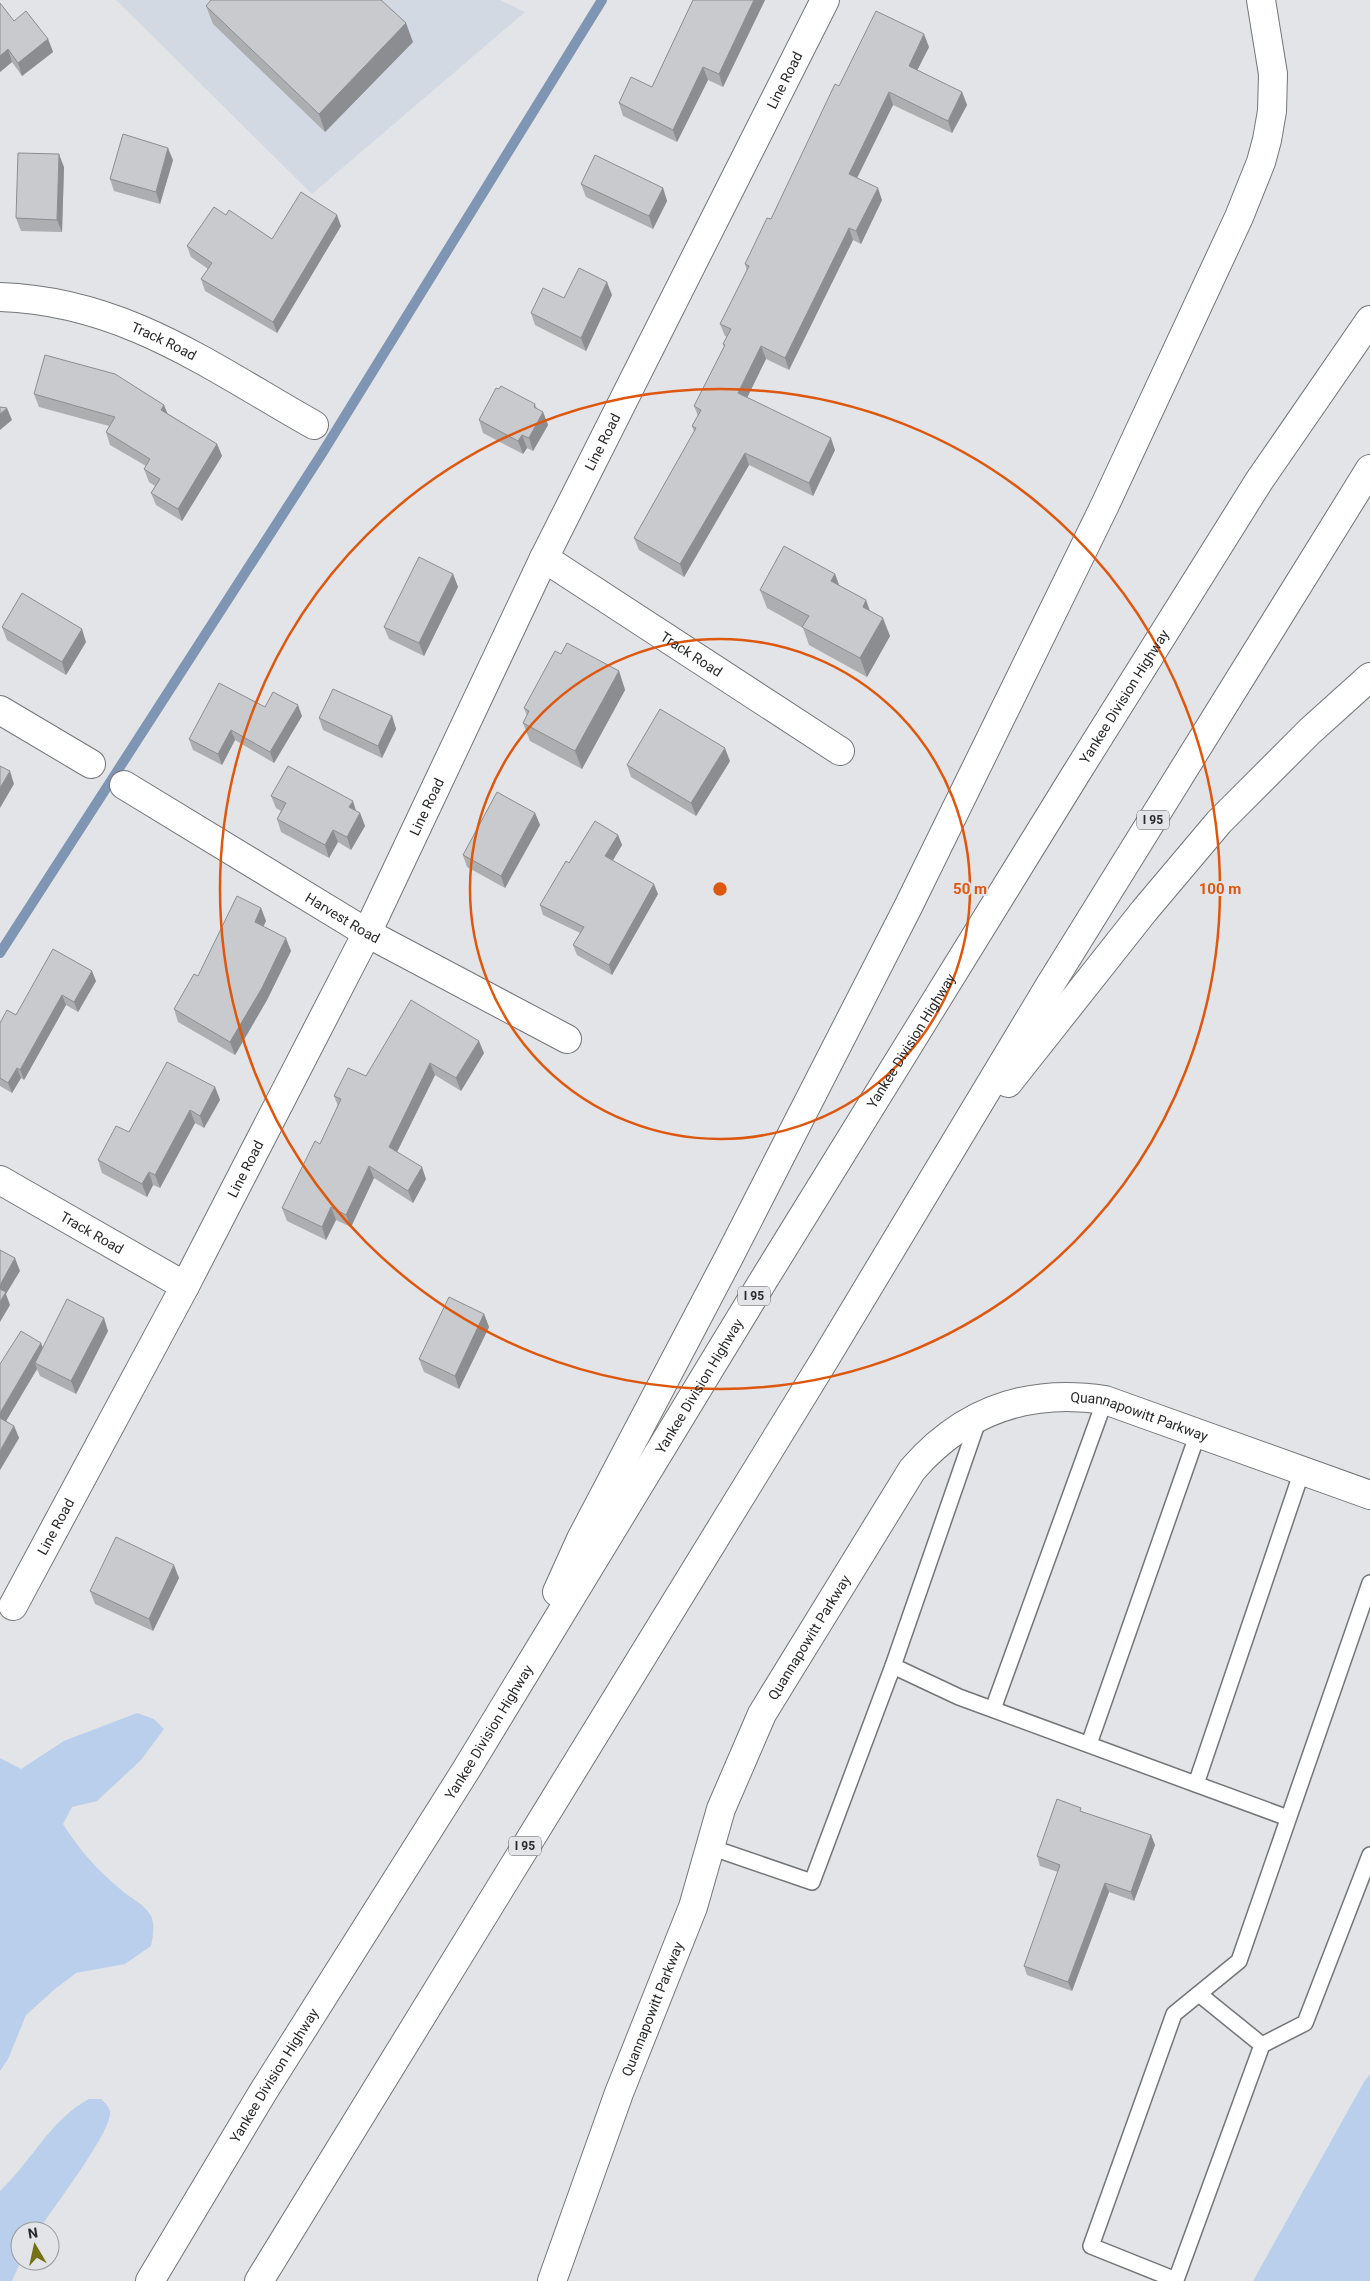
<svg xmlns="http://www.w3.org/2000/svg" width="1370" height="2281" viewBox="0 0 1370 2281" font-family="Roboto,sans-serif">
<rect width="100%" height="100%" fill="#e2e4e7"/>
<polygon fill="#d3d9e3" points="116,0 500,0 525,12 312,194"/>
<g fill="#bacfec">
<path d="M137,1713L154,1719L164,1729L141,1760L97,1801L72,1807L63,1824C78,1848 97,1870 119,1888C129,1898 144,1903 151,1916C155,1925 153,1937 151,1946L125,1964L76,1973L55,1989L26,2015L8,2059L0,2071V1758L21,1769L64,1741Z"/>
<polygon points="1370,2074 1370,2281 1253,2281 1364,2082"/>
<path d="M89,2099H101C105,2103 109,2106 110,2112C113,2130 51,2211 38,2231H20L21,2261L12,2281H0V2191C31,2162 51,2119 89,2099Z"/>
</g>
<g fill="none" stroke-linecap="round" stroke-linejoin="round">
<polyline stroke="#7f95b4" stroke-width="10" points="0,953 321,455 602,0"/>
<defs>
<g id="lane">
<polyline points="979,1418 893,1666 959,1697 1288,1818"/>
<polyline points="1370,1583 1239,1961 1174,2014 1091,2246 1176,2280 1262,2045 1305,2023 1370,1855"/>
<polyline points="993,1709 1105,1400"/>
<polyline points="1089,1744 1198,1433"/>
<polyline points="1196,1784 1302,1471"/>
<polyline points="710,1847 812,1882 893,1666"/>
<polyline points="1199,1994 1262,2045"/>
</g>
<g id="street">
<path id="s1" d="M0,297C124,301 211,367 314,425"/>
<path id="s2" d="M544,558L840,751"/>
<polyline points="0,710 91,764"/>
<path id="s3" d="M124,785L367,933L567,1039"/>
<path id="s4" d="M0,1180L185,1286"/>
<path id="s5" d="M13,1606L185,1286L367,933L544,558L825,0"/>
</g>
<g id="secondary">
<path id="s6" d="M552,2281L619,2093L693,1907L721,1809L762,1714L912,1470C963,1411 1027,1388 1105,1400L1370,1495"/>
</g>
<g id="highway">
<polyline points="1008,1083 1144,911 1219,822 1310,731 1370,677"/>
<polyline points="557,1592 581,1539 727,1261 908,907 1105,505 1239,217 1261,162 1267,140 1272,111 1273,74 1261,0"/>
<path id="s7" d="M150,2281L263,2092L466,1770L763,1281L1077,772L1259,481L1370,320"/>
<polyline points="259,2281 825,1359 1050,985 1370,469"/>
</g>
</defs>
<use href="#lane" stroke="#737578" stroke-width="18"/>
<use href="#street" stroke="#737578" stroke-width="30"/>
<use href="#secondary" stroke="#737578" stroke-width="30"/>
<use href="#highway" stroke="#737578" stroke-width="30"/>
<use href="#lane" stroke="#fff" stroke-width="15"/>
<use href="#street" stroke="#fff" stroke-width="28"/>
<use href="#secondary" stroke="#fff" stroke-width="28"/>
<use href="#highway" stroke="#fff" stroke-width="28"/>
</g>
<g fill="#acaeb0">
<polygon points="693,0 765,0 723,87 708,80 677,142 623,116 619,103 652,87"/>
<polygon points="206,6 413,42 325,132 213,24"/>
<polygon points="14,21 48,39 53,52 22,76 12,62 0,72"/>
<polygon points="929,47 917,70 962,92 967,105 952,133 893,105 857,178 882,200 861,244 853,240 789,370 766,359 747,398 835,450 813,496 749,465 684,577 639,550 634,538 694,432 692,426 698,416 694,406 724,347 723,344 727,337 725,336 720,324 747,271 745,264 771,219 839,86"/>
<polygon points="173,160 160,204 114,191 110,179"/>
<polygon points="64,167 62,232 21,231 16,218"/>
<polygon points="581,184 663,188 667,201 653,229 586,197"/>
<polygon points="226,215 272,239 341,226 277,333 205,291 201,279 208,269 191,257 187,246"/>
<polygon points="612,295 586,351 535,325 531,313 564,298"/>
<polygon points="34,394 167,413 217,444 222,456 182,521 156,505 151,493 155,486 149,482 144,469 146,466 110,445 106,432 109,426 39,407"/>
<polygon points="535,404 537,409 543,412 548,425 533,451 527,448 523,454 483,433 479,420"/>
<polygon points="453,574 458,587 424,656 389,639 384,627"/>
<polygon points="835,574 839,585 870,611 890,636 867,677 809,645 803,628 767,608 760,590"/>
<polygon points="2,627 86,642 66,675 7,640"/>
<polygon points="561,654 619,671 625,690 582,769 530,741 523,723 527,716 524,708"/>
<polygon points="265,707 302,716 274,763 235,740 222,765 193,750 189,739"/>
<polygon points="392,716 396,729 382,758 323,730 319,718"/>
<polygon points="730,761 696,816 631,777 627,765"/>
<polygon points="271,796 356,811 360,813 365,826 351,850 338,842 329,858 281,832 277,819 281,811 276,808"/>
<polygon points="535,813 540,825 505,888 467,867 463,855"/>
<polygon points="618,835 622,845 612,861 658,894 612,975 577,955 573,945 580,933 543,915 540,905 569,863"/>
<polygon points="261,908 266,921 263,927 291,951 267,1000 235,1055 178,1022 174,1009 198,976"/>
<polygon points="96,981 78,1012 66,1005 24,1080 21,1078 12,1093 0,1086 0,1023 16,1015"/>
<polygon points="484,1053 461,1091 435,1075 397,1152 426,1179 413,1203 374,1178 351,1227 336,1220 326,1240 287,1221 282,1208 320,1144 338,1106 334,1096 366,1076"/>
<polygon points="215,1087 220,1100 204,1128 195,1123 160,1188 153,1185 147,1197 102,1173 98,1160"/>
<polygon points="484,1314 489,1327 459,1389 424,1372 419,1359"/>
<polygon points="108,1331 76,1394 40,1376 37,1369 6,1421 14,1426 19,1438 0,1470 0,1364 41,1343 43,1348"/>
<polygon points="179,1578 153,1631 95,1604 90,1591"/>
<polygon points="1083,1812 1151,1835 1155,1845 1134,1901 1109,1892 1072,1991 1027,1975 1024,1966 1058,1872 1040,1866 1037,1856"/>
</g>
<g fill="#8c8d90">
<polygon points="754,0 765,0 723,87 719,74"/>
<polygon points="406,23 413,42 325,132 319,114"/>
<polygon points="924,34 929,47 913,79 909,66"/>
<polygon points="48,39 53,52 22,76 18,63"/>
<polygon points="8,49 12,62 0,72 0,56"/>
<polygon points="703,67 708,80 677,142 673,130"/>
<polygon points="889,92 893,105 853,186 849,174"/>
<polygon points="962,92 967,105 952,133 948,121"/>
<polygon points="168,148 173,160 160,204 156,192"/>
<polygon points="59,154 64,167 62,232 57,220"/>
<polygon points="663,188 667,201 653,229 649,216"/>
<polygon points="878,188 882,200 861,244 856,231"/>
<polygon points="337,215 341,226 277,333 273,322"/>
<polygon points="849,228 853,240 789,370 785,358"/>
<polygon points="607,282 612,295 586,351 581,338"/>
<polygon points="761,346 766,359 743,406 738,393"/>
<polygon points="164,405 169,417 161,410"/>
<polygon points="7,408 12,420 0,430 0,414"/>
<polygon points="543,412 548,425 533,451 529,438"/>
<polygon points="522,435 527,448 523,454 518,441"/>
<polygon points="831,438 835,450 813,496 809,483"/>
<polygon points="217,444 222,456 182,521 178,509"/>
<polygon points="745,453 749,465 684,577 680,564"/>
<polygon points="453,574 458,587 424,656 419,643"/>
<polygon points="835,574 842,593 831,581"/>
<polygon points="866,600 873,619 863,607"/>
<polygon points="883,618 890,636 867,677 860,658"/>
<polygon points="82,629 86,642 66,675 62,662"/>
<polygon points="619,671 625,690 582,769 575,751"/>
<polygon points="298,705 302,716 274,763 270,752"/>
<polygon points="392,716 396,729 382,758 378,746"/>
<polygon points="231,730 235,740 222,765 218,754"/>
<polygon points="725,748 730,761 696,816 691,803"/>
<polygon points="10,771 14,784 0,808 0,788"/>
<polygon points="353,801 357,814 349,807"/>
<polygon points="360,813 365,826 351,850 347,837"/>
<polygon points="535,813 540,825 505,888 501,876"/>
<polygon points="333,830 338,842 329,858 325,845"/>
<polygon points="618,835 622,845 609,867 605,856"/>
<polygon points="654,884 658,894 612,975 609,965"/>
<polygon points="261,908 266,921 259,935 255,922"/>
<polygon points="286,938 291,951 267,1000 235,1055 230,1042"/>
<polygon points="92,971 96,981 78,1012 74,1002"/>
<polygon points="62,995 66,1005 24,1080 20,1070"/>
<polygon points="479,1041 484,1053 461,1091 456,1078"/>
<polygon points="430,1063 435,1075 393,1160 389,1147"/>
<polygon points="17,1068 21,1078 12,1093 8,1083"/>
<polygon points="215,1087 220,1100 204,1128 200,1116"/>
<polygon points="190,1110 195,1123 160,1188 155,1175"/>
<polygon points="369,1166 374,1178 351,1227 346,1215"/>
<polygon points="422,1167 426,1179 413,1203 408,1191"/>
<polygon points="149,1172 153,1185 147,1197 142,1184"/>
<polygon points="331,1207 336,1220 326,1240 322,1227"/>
<polygon points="15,1258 20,1271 6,1294 10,1305 0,1322 0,1285"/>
<polygon points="484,1314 489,1327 459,1389 455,1376"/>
<polygon points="104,1318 108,1331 76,1394 71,1381"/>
<polygon points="41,1343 45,1355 35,1363 37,1369 2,1428 0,1422 0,1413"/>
<polygon points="14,1426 19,1438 0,1470 0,1451"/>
<polygon points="174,1565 179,1578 153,1631 149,1619"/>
<polygon points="1151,1835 1155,1845 1134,1901 1131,1892"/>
<polygon points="1105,1883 1109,1892 1072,1991 1068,1982"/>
</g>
<g fill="#c8cacd" stroke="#8c8d90">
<polygon points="211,0 381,0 406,23 319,114 206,6"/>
<polygon points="693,0 754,0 719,74 703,67 673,130 619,103 631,77 652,87"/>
<polygon points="0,3 14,21 26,11 48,39 18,63 8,49 0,56"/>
<polygon points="876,11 924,34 909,66 962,92 948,121 889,92 849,174 878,188 856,231 849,228 785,358 761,346 738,393 831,438 809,483 745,453 680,564 634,538 696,428 692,426 701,410 694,406 725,345 723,344 731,329 720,324 749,266 745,264 767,218 771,219 835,84 839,86"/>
<polygon points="123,134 168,148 156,192 110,179"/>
<polygon points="18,153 59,154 57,220 16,218"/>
<polygon points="595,155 663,188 649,216 581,184"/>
<polygon points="301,192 337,215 273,322 201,279 212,263 187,246 214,207 226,215 229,210 272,239"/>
<polygon points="579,268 607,282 581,338 531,313 543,288 564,298"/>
<polygon points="45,355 115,374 164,405 161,410 217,444 178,509 151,493 160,479 144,469 150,459 106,432 115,417 34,394"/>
<polygon points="501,386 535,404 534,407 543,412 529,438 522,435 518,441 479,420 496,388 499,389"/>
<polygon points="0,407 7,408 0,414"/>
<polygon points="784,546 835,574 831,581 866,600 863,607 883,618 860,658 802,627 809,616 760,590"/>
<polygon points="419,557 453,574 419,643 384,627"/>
<polygon points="22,593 82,629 62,662 2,627"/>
<polygon points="567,643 619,671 575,751 523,723 529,711 524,708 555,651 561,654"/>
<polygon points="219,683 265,707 273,692 298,705 270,752 231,730 218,754 189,739"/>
<polygon points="333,689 392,716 378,746 319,718"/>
<polygon points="660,709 725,748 691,803 627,765"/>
<polygon points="0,766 10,771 0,788"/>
<polygon points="288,766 353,801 349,807 360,813 347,837 333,830 325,845 277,819 286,803 271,796"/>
<polygon points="497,792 535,813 501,876 463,855"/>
<polygon points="595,821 618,835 605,856 654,884 609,965 573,945 584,927 540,905 566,861 569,863"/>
<polygon points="237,896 261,908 255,922 286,938 262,988 230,1042 174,1009 194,974 198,976"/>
<polygon points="53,949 92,971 74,1002 62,995 20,1070 17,1068 8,1083 0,1078 0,1023 7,1010 16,1015"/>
<polygon points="411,1000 479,1041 456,1078 430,1063 389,1147 422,1167 408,1191 369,1166 346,1215 331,1207 322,1227 282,1208 315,1141 320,1144 341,1099 334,1096 348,1068 366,1076"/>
<polygon points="167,1062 215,1087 200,1116 190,1110 155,1175 149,1172 142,1184 98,1160 116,1126 129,1132"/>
<polygon points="0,1250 15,1258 0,1285"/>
<polygon points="0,1289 6,1292 0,1302"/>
<polygon points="449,1297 484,1314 455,1376 419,1359"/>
<polygon points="67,1299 104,1318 71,1381 35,1363"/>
<polygon points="21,1331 41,1343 0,1413 0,1364"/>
<polygon points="0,1418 14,1426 0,1451"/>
<polygon points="116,1537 174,1565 149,1619 90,1591"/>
<polygon points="1057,1799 1081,1808 1080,1811 1151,1835 1131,1892 1105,1883 1068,1982 1024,1966 1060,1865 1037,1856"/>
</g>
<g fill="none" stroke="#de570e" stroke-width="2.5">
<circle cx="720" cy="889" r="250"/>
<circle cx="720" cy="889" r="500"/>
</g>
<g text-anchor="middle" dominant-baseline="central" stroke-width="4" stroke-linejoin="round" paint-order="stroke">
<g fill="#e2e4e7" stroke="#606263" stroke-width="1">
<rect x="1137" y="810.5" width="32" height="19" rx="4"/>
<rect x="738" y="1286.5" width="32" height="19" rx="4"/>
<rect x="509" y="1836.5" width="32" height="19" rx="4"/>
</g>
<g font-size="12" font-weight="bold" fill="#292a2b">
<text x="1153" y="820">I 95</text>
<text x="754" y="1296">I 95</text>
<text x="525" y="1846">I 95</text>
</g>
<g font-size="14" fill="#292a2b" stroke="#e2e4e7">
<text stroke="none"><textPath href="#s5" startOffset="1710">Line Road</textPath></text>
<text stroke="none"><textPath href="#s1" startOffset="171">Track Road</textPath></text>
<text stroke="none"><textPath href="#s5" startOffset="1305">Line Road</textPath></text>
<text stroke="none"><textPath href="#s2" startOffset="176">Track Road</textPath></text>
<text stroke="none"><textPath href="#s7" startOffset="1860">Yankee Division Highway</textPath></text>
<text stroke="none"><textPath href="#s5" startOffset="900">Line Road</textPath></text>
<text stroke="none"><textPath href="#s3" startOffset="256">Harvest Road</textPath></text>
<text stroke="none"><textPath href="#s7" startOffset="1455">Yankee Division Highway</textPath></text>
<text stroke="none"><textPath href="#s5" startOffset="495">Line Road</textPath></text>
<text stroke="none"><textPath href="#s4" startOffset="106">Track Road</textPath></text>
<text stroke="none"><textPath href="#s7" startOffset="1050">Yankee Division Highway</textPath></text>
<text stroke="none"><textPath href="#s6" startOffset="1144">Quannapowitt Parkway</textPath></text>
<text stroke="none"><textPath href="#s5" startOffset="90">Line Road</textPath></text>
<text stroke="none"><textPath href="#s6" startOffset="695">Quannapowitt Parkway</textPath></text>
<text stroke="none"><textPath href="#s7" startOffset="645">Yankee Division Highway</textPath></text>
<text stroke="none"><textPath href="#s6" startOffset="290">Quannapowitt Parkway</textPath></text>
<text stroke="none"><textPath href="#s7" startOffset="240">Yankee Division Highway</textPath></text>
</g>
</g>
<circle cx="720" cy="889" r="8" fill="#de570e" stroke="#e2e4e7" stroke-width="2.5"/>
<g font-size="15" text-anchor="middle" font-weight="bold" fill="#de570e" stroke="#e2e4e7" stroke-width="4" stroke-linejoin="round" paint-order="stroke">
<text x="970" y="894">50 m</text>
<text x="1220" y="894">100 m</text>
</g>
<g transform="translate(35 2246) rotate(351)"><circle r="24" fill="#e2e4e7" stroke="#989a9c"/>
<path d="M0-4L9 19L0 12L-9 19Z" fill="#747113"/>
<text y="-8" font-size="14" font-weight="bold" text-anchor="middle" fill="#292a2b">N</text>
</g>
</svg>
